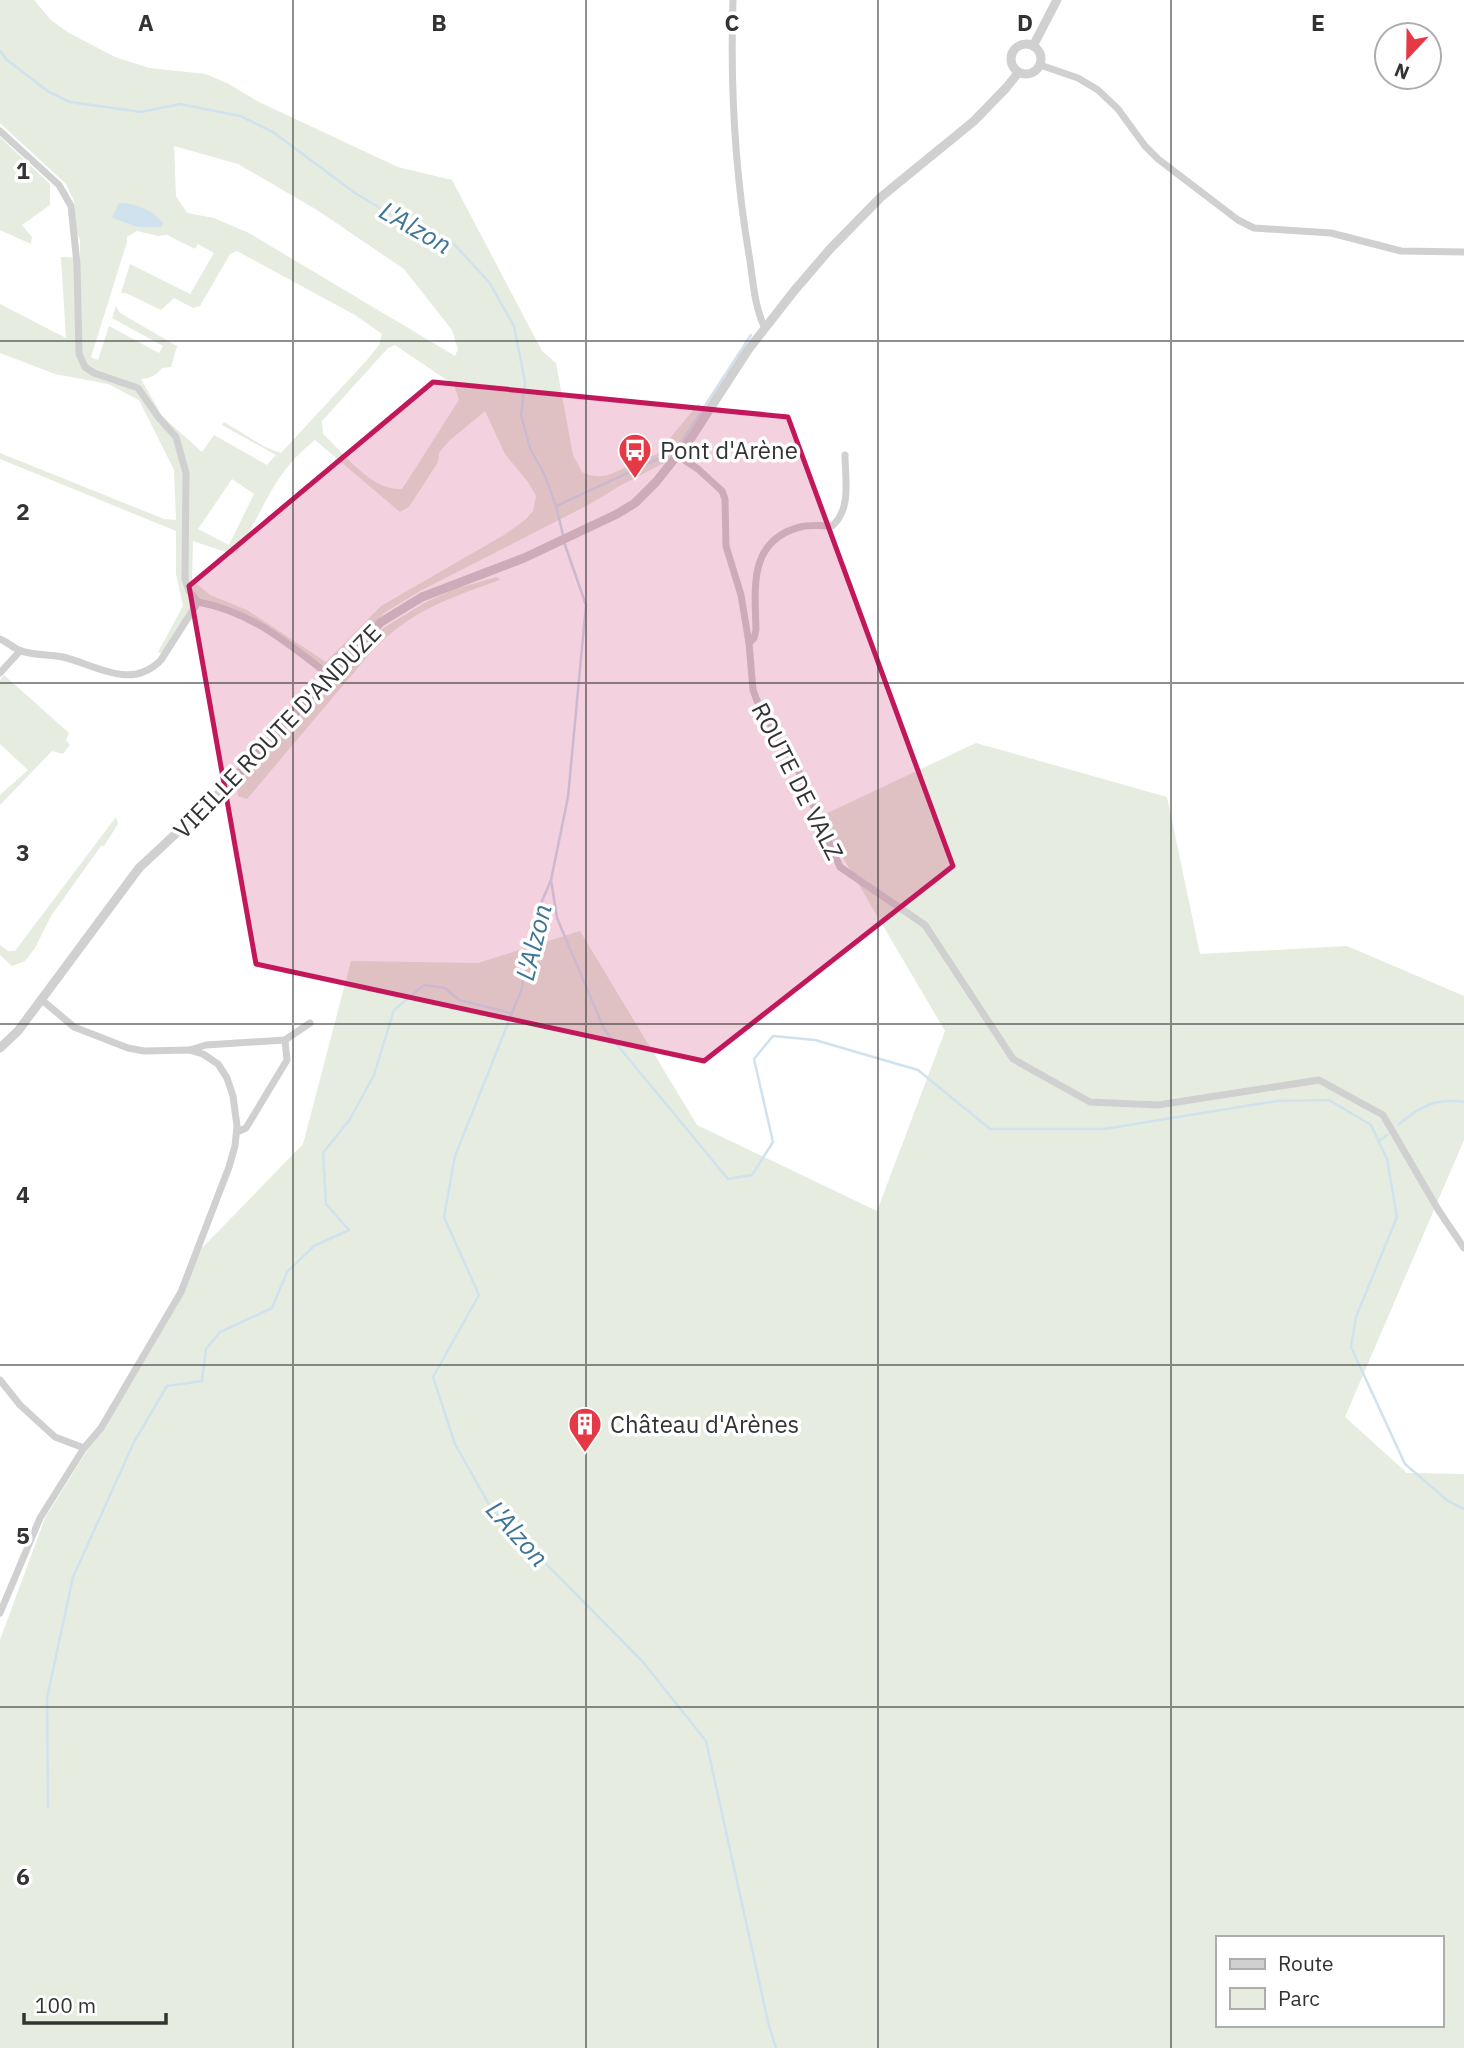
<svg xmlns="http://www.w3.org/2000/svg" width="1464" height="2048" viewBox="0 0 1464 2048" font-family="'IBM Plex Sans',sans-serif">
<rect width="100%" height="100%" fill="#fff"/>
<g fill="#e6ecdf" fill-rule="evenodd">
<path d="M0,0H34L51,20L69,33L115,57L149,68L206,74L227,83L259,102L398,167L452,180L542,351L556,363L573,455L582,472C611,487 629,458 656,455L699,403L703,412L668,461L623,484L588,505L420,591L384,613L326,672L259,623L199,602L164,655L158,652L183,606L176,574V531L0,459V453L164,519L176,520L174,470L139,400L108,384L55,374L0,353V304L66,338L61,257L80,258V240L77,233L74,201L66,184L0,123ZM174,146L238,164L317,210L404,269L452,330L458,349L455,356L249,233L214,218L187,213L176,196ZM137,231L158,236L167,235L195,249L198,244L214,253L190,294L130,264L121,293H126L161,310L174,298L193,308L200,306L230,254L237,251L355,315L382,334L379,345L367,360L281,453L265,447L224,422L222,425L276,455L267,465L214,435L202,452L162,416L141,379C151,378 155,376 162,368L171,367L177,346L120,313L116,306L112,318L163,346L159,353L109,326L98,360L91,357L127,242V237ZM395,345L454,385L459,400L402,489C371,491 345,454 323,434L322,421L388,348ZM485,411L505,454L528,482L536,496L533,511L525,520L504,535L381,606L326,662L247,610L210,595L192,580L193,541L232,554L237,552C265,509 272,474 315,440L400,512L409,507L438,462L439,453L449,441ZM232,479L254,494L229,545L198,529Z"/>
<polygon points="0,137 50,184 50,205 22,225 32,237 31,244 0,230"/>
<path d="M497,577L500,580C447,599 412,610 372,651L247,799L238,796L236,786L382,629L426,602L455,589Z"/>
<polygon points="4,675 69,733 66,740 70,745 63,754 52,751 0,805 0,795 28,770 0,744 0,680"/>
<path d="M976,743L1167,797L1200,954L1347,946L1464,996V1140L1345,1417L1407,1473L1464,1474V2048H0V1640L45,1518L148,1353L202,1248L303,1144L351,961L478,963L580,931L697,1125L877,1211L945,1031L819,817ZM1217,1938H1441V2025H1217Z"/>
<polygon points="116,817 118,824 104,846 101,846 51,916 35,948 25,961 12,966 0,955 0,945 8,951 15,951"/>
</g>
<path fill="#cfe2ee" d="M119,203C136,203 153,210 163,223L161,227H138L112,218Z"/>
<g fill="none" stroke-linecap="round" stroke-linejoin="round">
<g stroke="#cfe2ee" stroke-width="2.5">
<polyline points="0,51 7,60 49,92 70,102 141,112 180,104 240,116 273,132 355,193 385,211 416,223 451,241 489,282 514,326 525,382 521,415 530,448 545,476 556,506 563,535"/>
<polyline points="556,506 669,454 684,438 751,335"/>
<polyline points="564,542 586,605 568,797 551,880 531,927 522,988 455,1156 444,1217 479,1295 433,1377 455,1444 491,1508 643,1662 706,1741 769,2026 776,2048"/>
<polyline points="551,880 557,918 604,1029 728,1179 752,1175 773,1142 754,1059 773,1036 815,1040 918,1070 990,1129 1104,1129 1277,1101 1329,1100 1371,1125 1387,1159 1397,1217 1356,1317 1351,1347 1405,1464 1448,1501 1464,1509"/>
<path d="M1399,1124C1421,1106 1435,1098 1464,1102"/>
<polyline points="1379,1141 1387,1135"/>
<polyline points="48,1807 47,1698 73,1577 134,1442 167,1386 202,1381 206,1349 220,1332 272,1308 287,1272 314,1246 349,1230 326,1204 323,1153 350,1119 374,1075 394,1010 424,985 445,988 459,1000 511,1013"/>
</g>
<g stroke="#d0d0d0" stroke-width="7">
<path d="M733,0C730,88 735,174 750,261C753,282 755,309 765,328"/>
<polyline points="1040,65 1078,78 1098,90 1118,109 1145,146 1158,159 1238,220 1254,228 1331,233 1401,251 1464,252"/>
<polyline points="0,131 59,185 71,206 77,264 79,354 85,367 94,373 138,388 159,418 176,437 186,473 185,579 189,591 198,602"/>
<polyline points="678,456 698,469 722,491 725,499 726,546 741,595 749,643 753,690 759,706 798,770 840,867 925,925 1013,1059 1090,1102 1158,1105 1319,1080 1383,1115 1439,1211 1464,1248"/>
<path d="M0,639C7,642 12,647 19,650C31,656 50,654 63,657C96,665 131,691 161,660L198,602C252,612 287,643 329,675"/>
<path d="M749,643L754,638L756,630C755,587 748,541 800,527C811,524 821,526 832,526C852,509 845,478 845,455"/>
<polyline points="0,673 20,651"/>
<polyline points="190,1050 206,1045 285,1040 310,1023"/>
<polyline points="237,1132 246,1128 287,1060 285,1040"/>
<polyline points="0,1380 20,1405 55,1437 84,1448"/>
<polyline points="0,1613 40,1518 84,1448 101,1428 181,1292 229,1167 235,1146 237,1126 233,1096 227,1078 218,1064 203,1054 189,1050 144,1051 128,1048 74,1027 42,1000"/>
</g>
<g stroke="#d0d0d0" stroke-width="9">
<circle cx="1026" cy="59" r="15"/>
<polyline points="1033,46 1057,0"/>
<polyline points="0,1048 18,1031 139,868 228,785 381,622 422,597 524,558 617,514 635,503 656,482 691,438 748,350 794,291 830,249 881,197 974,121 1006,88 1018,73"/>
</g>
</g>
<path fill="#c2185b" fill-opacity="0.2" stroke="#c2185b" stroke-width="5" stroke-linejoin="round" d="M433,382L788,417L953,866L704,1061L256,964L189,586Z"/>
<path fill="none" stroke="#333" stroke-width="2" stroke-opacity="0.55" d="M293,0V2048M586,0V2048M878,0V2048M1171,0V2048M0,341H1464M0,683H1464M0,1024H1464M0,1365H1464M0,1707H1464"/>
<defs>
<symbol id="bus-pin" viewBox="-11 -11 22 30"><path d="M0 17L-7.5 6A9.5 9.5 0 1 1 7.5 6Z" fill="#e63946" stroke="#fff"/><path d="M-5-6H5V4H4V6H2V4H-2V6H-4V4H-5ZM-3.5-4V0h7V-4ZM-3.5 1.2v1.5H-2V1.2ZM2 1.2v1.5H3.5V1.2Z" fill="#fff"/></symbol>
<symbol id="building-pin" viewBox="-11 -11 22 30"><path d="M0 17L-7.5 6A9.5 9.5 0 1 1 7.5 6Z" fill="#e63946" stroke="#fff"/><path d="M-4-6H4V6H1V3H-1V6H-4ZM-2.5-4.3h1.7v1.8h-1.7ZM.8-4.3h1.7v1.8H.8ZM-2.5-1h1.7V.8h-1.7ZM.8-1h1.7V.8H.8Z" fill="#fff"/></symbol>
</defs>
<g fill-rule="evenodd">
<use href="#bus-pin" x="616" y="431" width="38" height="52"/>
<use href="#building-pin" x="566" y="1405" width="38" height="52"/>
</g>
<g text-anchor="middle" dominant-baseline="central" stroke-width="7" stroke-linejoin="round" paint-order="stroke">
<g font-size="24" fill="#333" stroke="#fff" text-anchor="start">
<text x="660" y="450">Pont d'Arène</text>
<text x="610" y="1424">Château d'Arènes</text>
</g>
<g font-size="24" fill="#333" stroke="#fff">
<text transform="translate(277 731) rotate(-46)">VIEILLE ROUTE D'ANDUZE</text>
<text transform="translate(798 781) rotate(63)">ROUTE DE VALZ</text>
</g>
<g font-size="26" font-style="italic" fill="#3f7597" stroke="#fff">
<text transform="translate(416 227) rotate(30)">L'Alzon</text>
<text transform="translate(533 942) rotate(-76)">L'Alzon</text>
<text transform="translate(518 1533) rotate(48)">L'Alzon</text>
</g>
</g>
<g font-size="23" text-anchor="middle" font-weight="bold" fill="#333" stroke="#fff" stroke-width="7" stroke-linejoin="round" paint-order="stroke">
<text x="146" y="31">A</text>
<text x="439" y="31">B</text>
<text x="732" y="31">C</text>
<text x="1025" y="31">D</text>
<text x="1318" y="31">E</text>
<text x="23" y="179">1</text>
<text x="23" y="520">2</text>
<text x="23" y="861">3</text>
<text x="23" y="1203">4</text>
<text x="23" y="1544">5</text>
<text x="23" y="1885">6</text>
</g>
<rect x="1216" y="1936" width="228" height="91" fill="#ffffff" stroke="#adadad" stroke-width="2"/>
<rect x="1230" y="1959" width="35" height="10" fill="#d0d0d0" stroke="#adadad" stroke-width="2"/>
<text x="1278" y="1971" font-size="21" fill="#333333">Route</text>
<rect x="1230" y="1988" width="35" height="21" fill="#e6ecdf" stroke="#adadad" stroke-width="2"/>
<text x="1278" y="2006" font-size="21" fill="#333333">Parc</text>
<g transform="translate(1408 56) rotate(202)"><circle r="33" fill="#ffffff" stroke="#adadad" stroke-width="2"/>
<path d="M0-5L12 26L0 18L-12 26Z" fill="#e63946"/>
<text y="-10" font-size="19" font-weight="bold" text-anchor="middle" fill="#333333">N</text>
</g>
<path d="M24 2013v10h142v-10" fill="none" stroke="#333333" stroke-width="3.5"/>
<text x="35" y="2013" font-size="21" fill="#333333" stroke="#ffffff" stroke-width="5" paint-order="stroke">100 m</text>
</svg>
